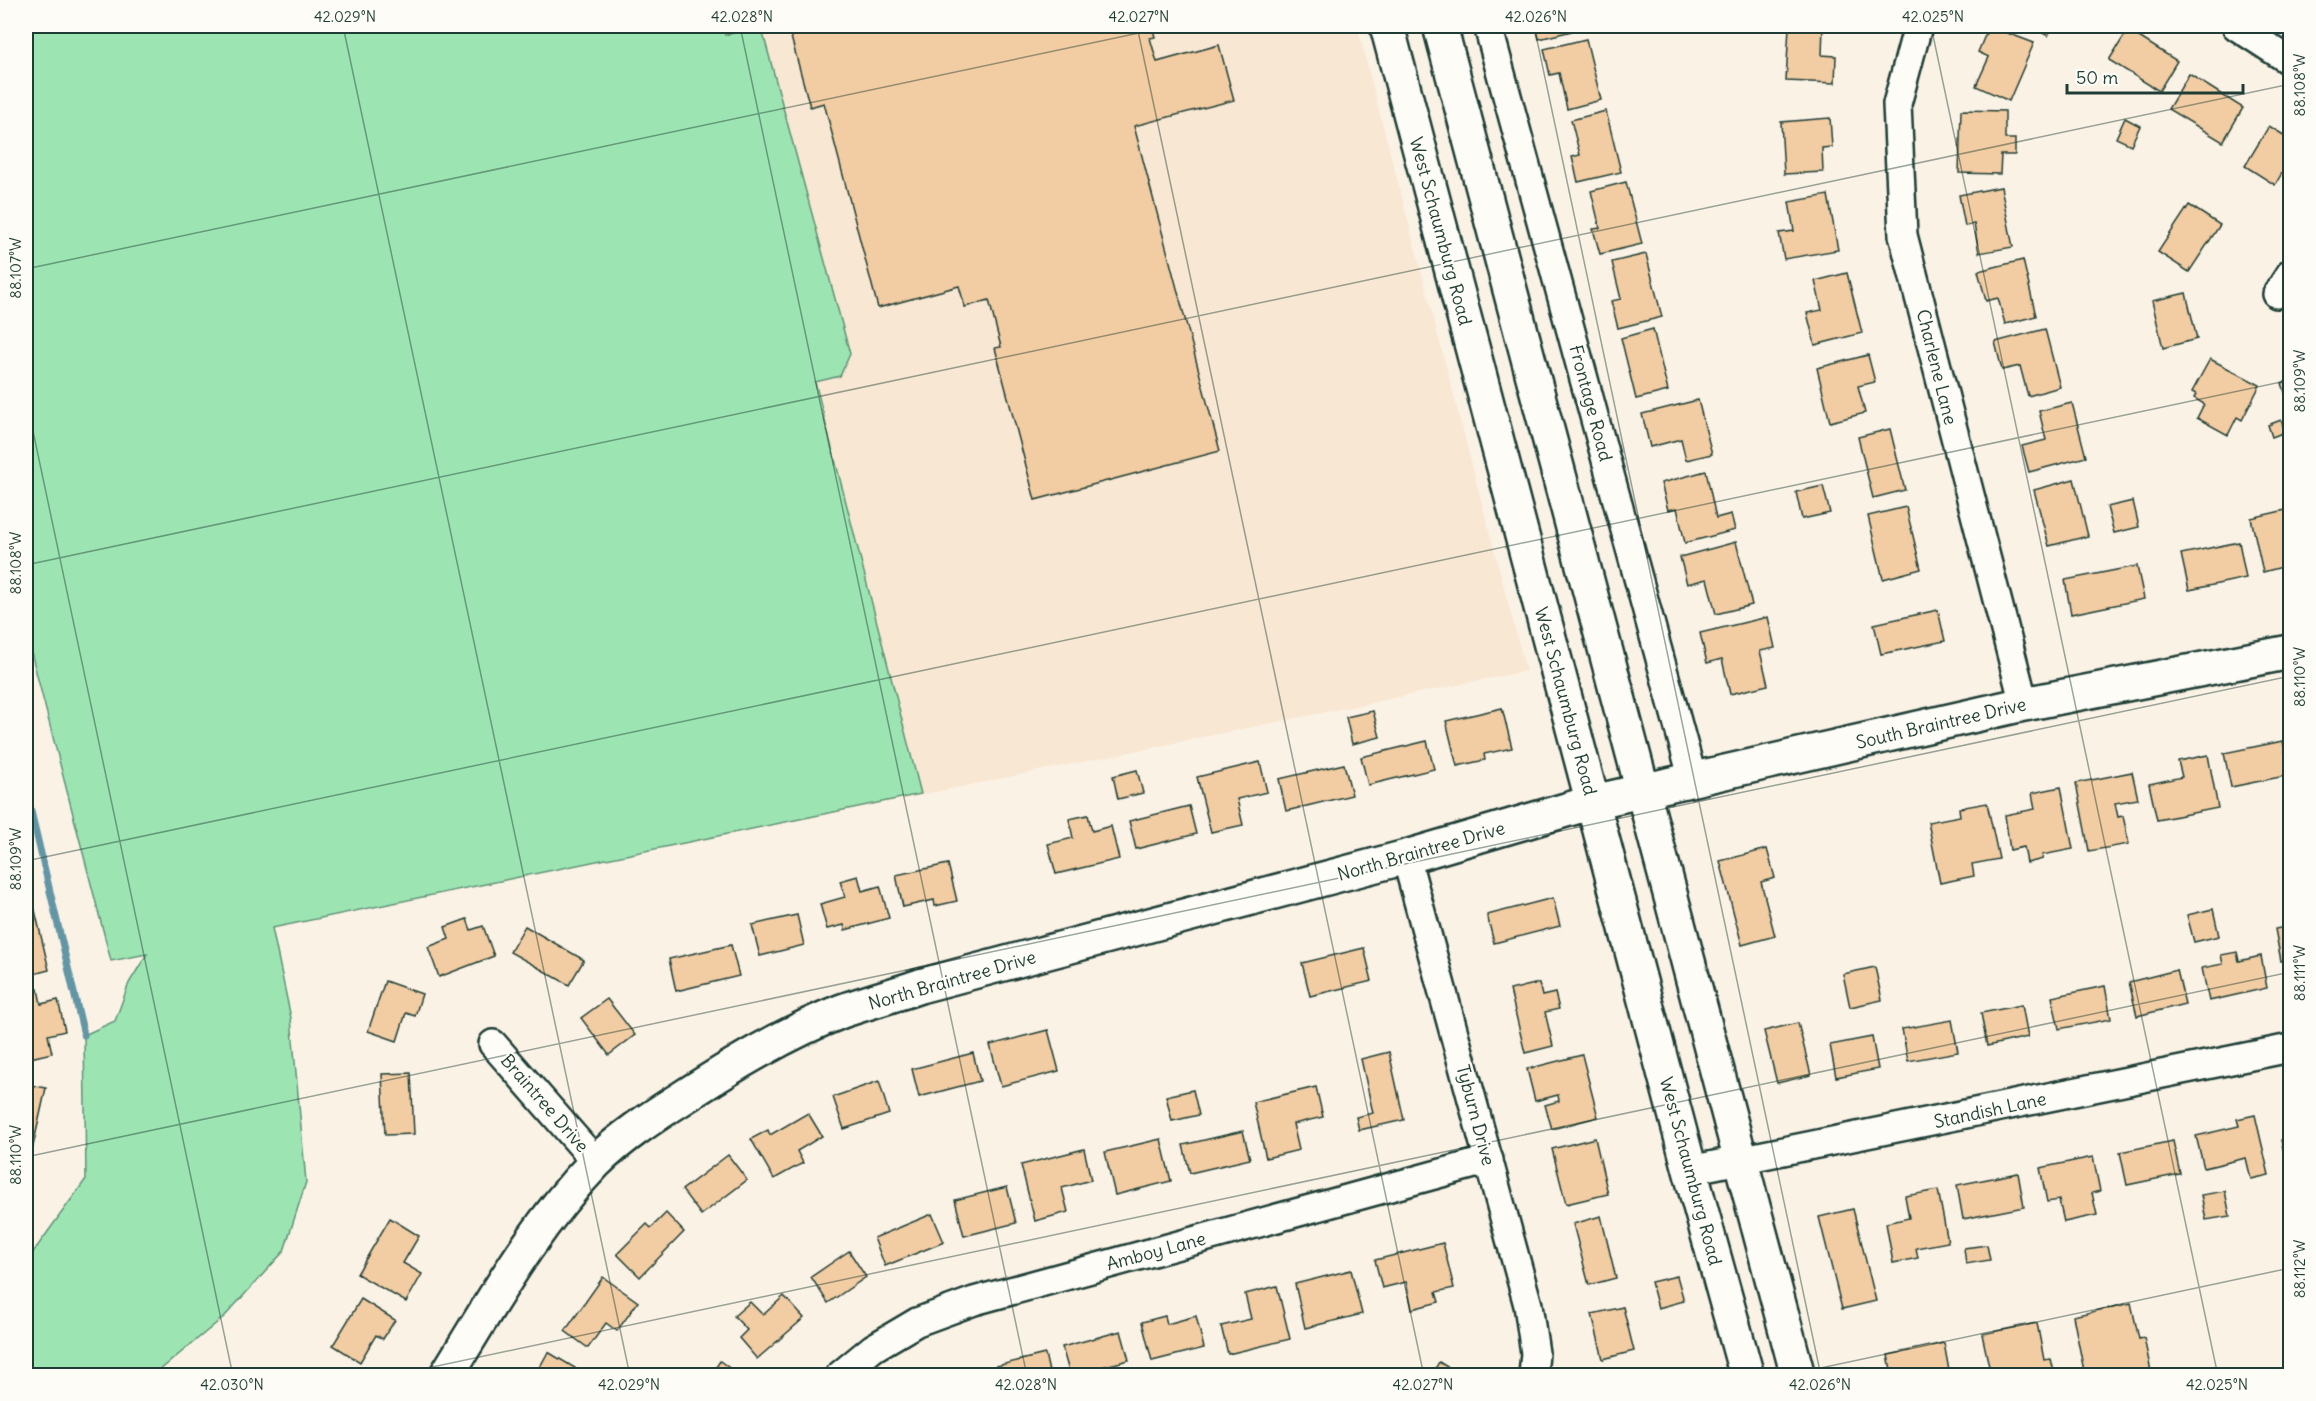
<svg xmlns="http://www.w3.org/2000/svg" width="2316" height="1401" viewBox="0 0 2316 1401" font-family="Delius,sans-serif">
<rect width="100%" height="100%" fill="#fbf2e6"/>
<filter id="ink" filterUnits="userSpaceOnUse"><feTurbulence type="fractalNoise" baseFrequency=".0167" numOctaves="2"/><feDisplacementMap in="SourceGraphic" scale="12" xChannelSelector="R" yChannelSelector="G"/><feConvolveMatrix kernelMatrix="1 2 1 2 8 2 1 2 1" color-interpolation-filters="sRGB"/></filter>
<g filter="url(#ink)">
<polygon fill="#f8e7d2" points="26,26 1357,26 1526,671 111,961"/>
<polygon fill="#9ce5b3" stroke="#5e9174" stroke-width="1.5" points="26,26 715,26 716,27 722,26 725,35 761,26 850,354 840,376 815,382 921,794 272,928 291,1018 306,1182 284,1251 225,1316 154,1375 26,1375 26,1262 86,1179 84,1035 115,1021 129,983 147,954 111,961 26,633"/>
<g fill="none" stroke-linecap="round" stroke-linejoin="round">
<polyline stroke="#6296a5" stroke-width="7" points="26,790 84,1035"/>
</g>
<g fill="#f2cca2" stroke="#1f3d34" stroke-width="1.5">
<polygon points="788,26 1152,26 1155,37 1150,38 1157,62 1219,45 1234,100 1134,126 1220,451 1035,500 995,348 1001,347 989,300 965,307 959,286 878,308 824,103 810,107"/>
<polygon points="1536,26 1570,26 1572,31 1539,39"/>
<polygon points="1789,26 1823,26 1822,55 1836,56 1835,83 1786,81"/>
<polygon points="1989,26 2034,43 2009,101 1976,86 1989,57 1978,52"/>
<polygon points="2030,26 2053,26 2048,36"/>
<polygon points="2128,30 2177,61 2159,91 2109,60"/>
<polygon points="1586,39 1601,100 1567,109 1559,73 1550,75 1544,49"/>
<polygon points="2189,74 2243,108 2223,142 2168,109"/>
<polygon points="1961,110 2005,111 2005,139 2015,139 2015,155 2001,155 2000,174 1959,173"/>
<polygon points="1606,111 1621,172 1578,182 1572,157 1580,155 1571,120"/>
<polygon points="1830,118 1832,147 1822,148 1823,172 1784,174 1781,122"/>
<polygon points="2125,118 2140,126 2131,145 2116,138"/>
<polygon points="2269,126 2290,139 2290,159 2275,185 2245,166"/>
<polygon points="1626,182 1642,244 1600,254 1593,229 1600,228 1591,191"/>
<polygon points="2001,187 2013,247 1979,253 1974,224 1965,226 1959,195"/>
<polygon points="1828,195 1838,250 1784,259 1779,233 1794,231 1789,202"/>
<polygon points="2189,205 2220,225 2189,272 2158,252"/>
<polygon points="1646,254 1662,317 1618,328 1611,301 1621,299 1612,262"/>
<polygon points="2023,260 2036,316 2005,324 1998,298 1986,301 1978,271"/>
<polygon points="1847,273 1862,333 1815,345 1807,313 1822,310 1815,281"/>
<polygon points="2186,293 2197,339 2163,348 2152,301"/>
<polygon points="1653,329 1668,391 1636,399 1621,338"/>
<polygon points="2045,329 2060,387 2028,396 2020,366 2002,370 1995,342"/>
<polygon points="1868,355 1875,382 1858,386 1865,413 1830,422 1817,368"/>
<polygon points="2210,359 2260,385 2242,420 2237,417 2228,435 2197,418 2204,404 2194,398 2196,394 2192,392"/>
<polygon points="2290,380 2290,408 2282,383"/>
<polygon points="1698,400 1712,454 1686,460 1681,439 1650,447 1642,414"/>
<polygon points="2072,403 2086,457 2029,472 2022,446 2046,440 2039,411"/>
<polygon points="2281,420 2285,432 2272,437 2268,425"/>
<polygon points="1890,429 1905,490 1873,498 1858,437"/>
<polygon points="1706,471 1716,518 1731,514 1735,530 1685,543 1677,508 1668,510 1661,483"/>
<polygon points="2074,479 2088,536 2049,546 2034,490"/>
<polygon points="1823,486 1830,513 1802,519 1796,492"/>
<polygon points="2133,501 2139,527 2114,533 2107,507"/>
<polygon points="1906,507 1921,569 1883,579 1868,516"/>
<polygon points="2290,509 2290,565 2263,572 2251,518"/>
<polygon points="1736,542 1752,605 1716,614 1707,579 1687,584 1680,557"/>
<polygon points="2239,542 2246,578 2189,590 2181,554"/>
<polygon points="2137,566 2144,599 2071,614 2065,580"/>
<polygon points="1938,610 1945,641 1881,654 1874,624"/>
<polygon points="1768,617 1775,648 1760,651 1768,685 1730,694 1722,659 1707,663 1700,633"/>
<polygon points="1502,708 1512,748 1484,754 1485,760 1457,766 1446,721"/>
<polygon points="1373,711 1380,737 1352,744 1346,717"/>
<polygon points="1427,741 1434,769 1368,785 1361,757"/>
<polygon points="2283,741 2290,775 2231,787 2224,753"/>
<polygon points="2208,755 2218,808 2157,820 2149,784 2182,777 2178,761"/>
<polygon points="1260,762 1267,792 1237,799 1243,825 1211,832 1197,777"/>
<polygon points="1344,764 1352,795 1286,811 1279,779"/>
<polygon points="1137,770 1143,793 1118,799 1113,776"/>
<polygon points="2132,772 2138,799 2115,803 2118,817 2123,816 2129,844 2089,851 2076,783"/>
<polygon points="2061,787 2073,849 2042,855 2043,859 2027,863 2024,847 2010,850 2005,815 2035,809 2032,793"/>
<polygon points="1987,803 1999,859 1972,864 1974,876 1940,883 1928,822 1960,816 1959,808"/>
<polygon points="1189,806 1196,834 1136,849 1129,821"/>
<polygon points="1088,815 1092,831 1111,826 1119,859 1056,874 1048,844 1073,838 1069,819"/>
<polygon points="1767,849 1775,878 1761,882 1775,936 1742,945 1720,861"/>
<polygon points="948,864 957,901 935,906 934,900 903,907 896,875"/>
<polygon points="858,876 862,891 880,886 889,918 845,930 844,925 827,929 820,904 845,897 840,881"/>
<polygon points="1553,898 1560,926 1494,943 1487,915"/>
<polygon points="34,906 49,970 26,976 26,908"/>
<polygon points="2213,909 2219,936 2194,942 2187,915"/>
<polygon points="797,915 804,945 760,956 752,925"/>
<polygon points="467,919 471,930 483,926 494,956 439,977 428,947 449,939 445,927"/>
<polygon points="525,926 584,960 569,985 510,952"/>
<polygon points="2290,926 2290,959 2281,961 2275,929"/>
<polygon points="731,945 739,976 676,991 669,959"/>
<polygon points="1364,948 1372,981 1310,996 1302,963"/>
<polygon points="2237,952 2239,961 2261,956 2267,988 2209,1001 2202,968 2223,964 2221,955"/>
<polygon points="1875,967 1882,1000 1850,1007 1843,974"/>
<polygon points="2177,970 2185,1004 2137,1016 2129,982"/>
<polygon points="385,981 422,994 415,1016 406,1013 397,1041 368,1031"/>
<polygon points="1539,983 1542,996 1555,993 1559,1009 1545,1012 1553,1046 1525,1053 1510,990"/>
<polygon points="2105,986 2111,1019 2059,1029 2052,997"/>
<polygon points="38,989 41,1004 58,1000 65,1031 48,1035 52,1053 26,1059 26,992"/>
<polygon points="607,999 635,1035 609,1055 581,1018"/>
<polygon points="2022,1005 2028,1037 1987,1046 1981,1013"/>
<polygon points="1952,1020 1958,1052 1908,1061 1902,1029"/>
<polygon points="1798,1023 1811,1075 1777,1083 1764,1031"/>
<polygon points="1048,1030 1059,1071 1001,1086 990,1045"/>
<polygon points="1872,1037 1878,1069 1836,1077 1830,1045"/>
<polygon points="1389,1052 1404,1120 1359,1130 1356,1117 1373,1113 1361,1059"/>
<polygon points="973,1053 980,1081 919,1097 912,1069"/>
<polygon points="1582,1055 1598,1117 1552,1129 1545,1105 1559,1101 1558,1095 1535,1101 1527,1069"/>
<polygon points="411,1073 414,1134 385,1135 382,1074"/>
<polygon points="879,1081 889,1114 844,1129 833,1097"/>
<polygon points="26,1084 46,1088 31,1155 26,1154"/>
<polygon points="1316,1087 1323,1117 1293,1124 1299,1150 1266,1158 1253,1102"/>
<polygon points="1193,1090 1199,1115 1172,1121 1166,1096"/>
<polygon points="808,1113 822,1136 797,1151 803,1163 774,1179 751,1139 768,1130 770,1135"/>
<polygon points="2255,1115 2269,1175 2251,1179 2246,1158 2204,1168 2196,1136 2239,1126 2237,1119"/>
<polygon points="1243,1131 1250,1159 1190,1173 1183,1145"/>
<polygon points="1595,1138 1608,1194 1566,1204 1552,1149"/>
<polygon points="2290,1138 2290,1169 2288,1170 2281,1140"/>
<polygon points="1161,1139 1171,1181 1115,1195 1105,1152"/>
<polygon points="2173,1141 2180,1174 2127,1185 2120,1152"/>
<polygon points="1084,1149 1091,1180 1062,1188 1068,1212 1035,1221 1021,1165"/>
<polygon points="728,1155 747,1180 701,1215 682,1190"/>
<polygon points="2093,1157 2100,1191 2092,1193 2097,1215 2064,1222 2059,1200 2047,1202 2040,1168"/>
<polygon points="2018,1173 2024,1207 1963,1219 1957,1185"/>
<polygon points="1007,1187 1016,1223 964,1236 955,1200"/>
<polygon points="1938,1190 1948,1242 1916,1248 1918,1258 1893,1263 1886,1223 1909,1218 1905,1196"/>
<polygon points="2225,1191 2230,1216 2206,1220 2201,1195"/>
<polygon points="1853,1209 1876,1301 1842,1309 1819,1217"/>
<polygon points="666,1213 684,1232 640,1277 617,1254 647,1224 651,1228"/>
<polygon points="932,1214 944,1242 885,1266 874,1238"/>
<polygon points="1601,1216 1616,1278 1589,1285 1573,1224"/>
<polygon points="390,1218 419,1236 403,1263 422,1274 406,1302 357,1274"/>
<polygon points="1443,1243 1454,1288 1436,1292 1439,1302 1412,1309 1406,1282 1382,1288 1375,1260"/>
<polygon points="1987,1245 1990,1260 1966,1264 1964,1248"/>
<polygon points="849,1251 866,1277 828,1303 811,1277"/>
<polygon points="1351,1270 1362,1314 1305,1328 1295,1284"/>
<polygon points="1677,1276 1684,1301 1658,1308 1651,1282"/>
<polygon points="603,1277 638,1302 617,1331 606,1323 588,1348 565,1331"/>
<polygon points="1277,1286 1290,1339 1228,1354 1221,1326 1251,1319 1245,1294"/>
<polygon points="784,1296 804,1318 757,1359 739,1338 747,1330 734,1316 750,1302 763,1315"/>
<polygon points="361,1299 395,1320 383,1339 376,1335 360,1362 333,1345"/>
<polygon points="2131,1303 2139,1339 2144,1338 2152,1376 2085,1376 2073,1316"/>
<polygon points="1623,1307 1634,1351 1603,1359 1592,1314"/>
<polygon points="1165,1316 1167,1324 1196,1316 1204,1348 1152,1361 1142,1322"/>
<polygon points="2037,1323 2044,1360 2051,1359 2055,1376 1984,1376 1983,1372 1990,1371 1982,1334"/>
<polygon points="1121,1331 1129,1360 1070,1375 1062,1347"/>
<polygon points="1944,1343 1950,1376 1892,1376 1888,1355"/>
<polygon points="548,1352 575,1368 571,1376 535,1376"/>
<polygon points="1045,1354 1050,1376 981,1376 980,1370"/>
<polygon points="720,1361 740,1376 710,1376"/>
<polygon points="1439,1362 1462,1376 1431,1376"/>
</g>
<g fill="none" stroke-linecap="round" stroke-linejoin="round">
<defs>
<g id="minor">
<polyline points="1488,26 1693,780"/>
<polyline points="1918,26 1897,104 1903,235 2024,704"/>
<polyline points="2236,26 2290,61"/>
<polyline points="2277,294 2290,274"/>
<polyline points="1406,857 1528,1305 1535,1353 1533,1376"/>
<polyline points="493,1044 596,1162"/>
<polyline points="1690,1170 2290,1048"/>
<polyline points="839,1376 873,1348 917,1322 974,1301 1489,1160"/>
</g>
<path id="tertiary" d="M446,1376C492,1302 534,1226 595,1163C620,1138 652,1117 682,1098C733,1065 786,1033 842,1011C868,1002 894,995 920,986L1406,857L1593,802L2024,704L2290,652"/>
<g id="secondary">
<polyline points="1387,26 1690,1170 1747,1376"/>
<polyline points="1440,26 1798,1376"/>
</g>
</defs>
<use href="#minor" stroke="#1f3d34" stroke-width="32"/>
<use href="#tertiary" stroke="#1f3d34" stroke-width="38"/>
<use href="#secondary" stroke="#1f3d34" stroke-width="38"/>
<use href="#minor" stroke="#fdfcf7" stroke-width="27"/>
<use href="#tertiary" stroke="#fdfcf7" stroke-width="33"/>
<use href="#secondary" stroke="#fdfcf7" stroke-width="33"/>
</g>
</g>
<path fill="none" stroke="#1f3d34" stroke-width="1.5" stroke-opacity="0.45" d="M343,26L630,1376M740,26L1027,1376M1137,26L1424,1376M1534,26L1821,1376M1931,26L2218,1376M26,269L1172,26M26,398L233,1376M26,565L2290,84M26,861L2290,380M26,1157L2290,676M390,1376L2290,972M1783,1376L2290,1268"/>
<g text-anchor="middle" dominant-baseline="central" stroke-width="4.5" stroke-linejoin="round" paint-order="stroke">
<g font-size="18" fill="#1f3d34" stroke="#fdfcf7">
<text transform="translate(1441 231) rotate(75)">West Schaumburg Road</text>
<text transform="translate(1937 367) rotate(76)">Charlene Lane</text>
<text transform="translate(1591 403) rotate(75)">Frontage Road</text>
<text transform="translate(1566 701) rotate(75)">West Schaumburg Road</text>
<text transform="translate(1941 723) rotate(-13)">South Braintree Drive</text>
<text transform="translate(1421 851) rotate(-16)">North Braintree Drive</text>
<text transform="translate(952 980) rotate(-16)">North Braintree Drive</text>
<text transform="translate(545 1103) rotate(49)">Braintree Drive</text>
<text transform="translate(1990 1110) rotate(-12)">Standish Lane</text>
<text transform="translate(1476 1115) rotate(75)">Tyburn Drive</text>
<text transform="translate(1691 1171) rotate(75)">West Schaumburg Road</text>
<text transform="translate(1156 1251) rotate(-15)">Amboy Lane</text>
</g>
</g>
<rect width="2316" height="1401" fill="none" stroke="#fdfcf7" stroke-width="66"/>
<path d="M2067 84v9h176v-9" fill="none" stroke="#1f3d34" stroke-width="3"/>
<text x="2076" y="84" font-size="18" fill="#1f3d34" stroke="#fdfcf7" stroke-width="4.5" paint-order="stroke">50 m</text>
<rect x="33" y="33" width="2250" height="1335" fill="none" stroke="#1f3d34" stroke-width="2"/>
<g font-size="15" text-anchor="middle" fill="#1f3d34">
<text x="345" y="22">42.029°N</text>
<text x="742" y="22">42.028°N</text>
<text x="1139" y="22">42.027°N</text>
<text x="1536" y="22">42.026°N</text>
<text x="1933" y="22">42.025°N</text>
<text transform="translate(2300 85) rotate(-90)" y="5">88.108°W</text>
<text transform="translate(16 268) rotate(-90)" y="5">88.107°W</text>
<text transform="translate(2300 381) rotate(-90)" y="5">88.109°W</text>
<text transform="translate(16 563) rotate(-90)" y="5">88.108°W</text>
<text transform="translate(2300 677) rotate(-90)" y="5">88.110°W</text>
<text transform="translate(16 859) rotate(-90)" y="5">88.109°W</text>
<text transform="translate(2300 973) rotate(-90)" y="5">88.111°W</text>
<text transform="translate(16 1155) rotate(-90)" y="5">88.110°W</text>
<text transform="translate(2300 1269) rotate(-90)" y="5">88.112°W</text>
<text x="232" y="1390">42.030°N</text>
<text x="629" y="1390">42.029°N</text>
<text x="1026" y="1390">42.028°N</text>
<text x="1423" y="1390">42.027°N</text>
<text x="1820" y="1390">42.026°N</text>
<text x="2217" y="1390">42.025°N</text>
</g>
</svg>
